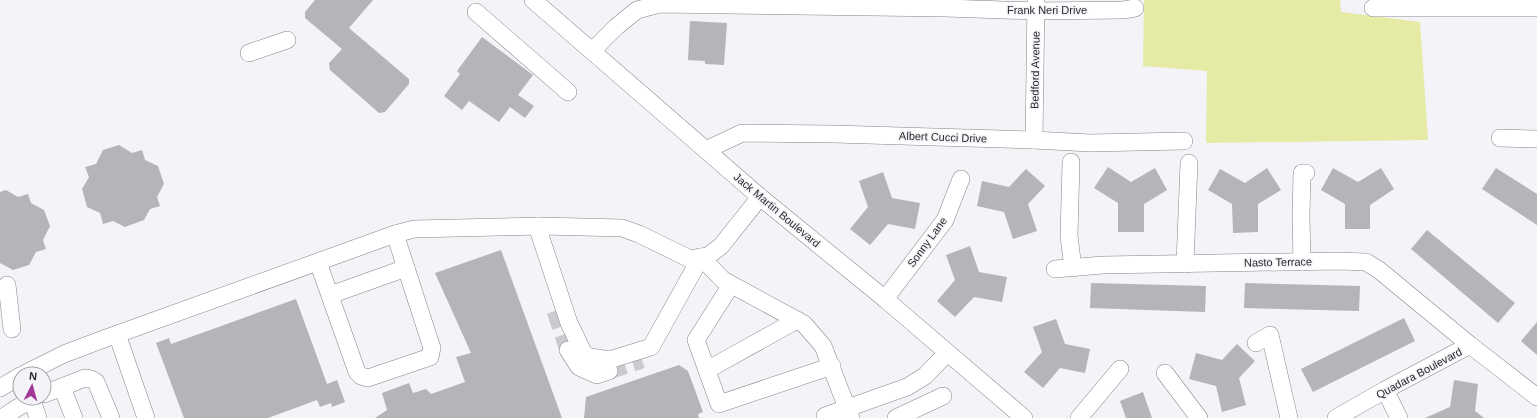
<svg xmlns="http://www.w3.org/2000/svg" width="1537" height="418" viewBox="0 0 1537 418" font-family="Arial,sans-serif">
<rect width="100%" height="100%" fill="#f3f3f8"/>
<polygon fill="#e5eaa5" points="1144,0 1340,0 1341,12 1420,22 1428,140 1206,143 1207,71 1143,66"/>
<g fill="#b4b4b9">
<polygon points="315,0 373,0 349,28 409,79 409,84 385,112 379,113 330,70 329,63 342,49 305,18 305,12"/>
<polygon points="690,21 727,23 724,65 705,64 705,61 688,60"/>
<polygon points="482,37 533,75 518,95 534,106 525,118 510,107 499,122 469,101 462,110 444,96 460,74 457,71"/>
<polygon points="119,145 132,153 142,150 145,160 158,166 164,184 157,197 160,206 150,209 144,220 125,227 113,221 103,224 100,213 87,207 82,189 89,177 85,167 96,164 103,150"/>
<polygon points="1108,167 1131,182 1155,168 1167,190 1144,204 1144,232 1118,232 1118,203 1094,188"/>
<polygon points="1267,168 1281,190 1258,204 1258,232 1233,233 1232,204 1208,190 1220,169 1245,183"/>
<polygon points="1333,168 1358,182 1381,168 1394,189 1370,205 1370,229 1345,229 1345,204 1321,190"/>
<polygon points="1496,168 1537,194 1537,225 1482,189"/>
<polygon points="1026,169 1045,186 1028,204 1037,231 1013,239 1004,212 977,206 982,181 1009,187"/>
<polygon points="883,172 892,198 920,203 915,229 888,224 870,245 850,229 868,207 859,181"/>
<polygon points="6,190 18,197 28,194 31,203 44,210 50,226 43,240 46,249 36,252 29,265 13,270 0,263 0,192"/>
<polygon points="1427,230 1515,303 1498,323 1411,249"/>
<polygon points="970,246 979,272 1007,277 1002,302 974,297 955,317 937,301 955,280 946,255"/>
<polygon points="501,250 562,418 375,418 387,410 382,393 409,383 413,393 426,389 431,394 465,382 456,357 471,353 435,273"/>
<polygon points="1091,283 1206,286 1205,312 1090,308"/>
<polygon points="1245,283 1360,286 1359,311 1244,308"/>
<polygon points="296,299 327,384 337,380 345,402 332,407 331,403 320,407 317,400 268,418 184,418 156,343 169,338 171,344"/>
<polygon points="1404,318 1415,341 1313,392 1301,369"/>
<polygon points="1056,319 1065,344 1090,349 1085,373 1060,368 1043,388 1024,372 1042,352 1033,327"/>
<polygon points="1537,322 1537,355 1521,341"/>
<polygon points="1237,344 1255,361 1239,378 1246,405 1222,412 1216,386 1189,379 1196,353 1222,360"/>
<polygon points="679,365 688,371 703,412 698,414 699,418 584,418 586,397"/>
<polygon points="1454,380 1478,384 1475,411 1484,418 1425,418 1450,407"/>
<polygon points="1143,392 1152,418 1126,418 1120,401"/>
</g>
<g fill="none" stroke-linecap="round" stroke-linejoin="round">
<g stroke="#cbcbcf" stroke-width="17" stroke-dasharray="17 8" stroke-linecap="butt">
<polyline points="555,311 568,350"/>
<polyline points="609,371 642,360"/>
</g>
<defs>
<g id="minor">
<polyline points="533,0 760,197 885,299 1024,418"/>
<polyline points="1373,8 1537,8"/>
<polyline points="476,12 568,92"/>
<polyline points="592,51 616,27 637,10 660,4 945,8 1036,11 1123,10 1135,8"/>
<polyline points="249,53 287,40"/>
<polyline points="1500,138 1537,139"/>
<polyline points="1034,140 1036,0"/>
<polyline points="706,150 742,133 834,134 1034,140 1090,143 1184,141"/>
<polyline points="1071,162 1069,236 1073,268"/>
<polyline points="537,226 569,323 585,356 609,360 651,347 701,257 723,280 804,324 823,346 851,418"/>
<polyline points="318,262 357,372 361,376 368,378 430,357 432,348 395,234"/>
<polyline points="1302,262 1301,217 1302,173 1306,173"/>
<polyline points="1185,264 1189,163"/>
<polyline points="1055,269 1103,265 1338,261 1366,262 1379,270 1470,345"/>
<polyline points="7,285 12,329"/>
<polyline points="731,285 696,340 719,404 832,366"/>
<polyline points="330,295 406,268"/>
<polyline points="885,299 945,220 961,179"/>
<polyline points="117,334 146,418"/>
<polyline points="1256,343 1270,335 1289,418"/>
<polyline points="568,350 579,367 597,375 609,371"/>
<polyline points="707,370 797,320"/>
<polyline points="1165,373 1199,418"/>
<polyline points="24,374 64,354 101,340 395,234 414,229 543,226 622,228 639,234 690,259 708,256 721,246 760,197"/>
<polyline points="62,387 74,418"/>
<polyline points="0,388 20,376"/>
<polyline points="1385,390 1399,418"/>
<polyline points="44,394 85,378 91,379 96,382 111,418"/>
<polyline points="32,400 38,418"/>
<polyline points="825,416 907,387 925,376 947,353"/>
<polyline points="2,418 17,408 34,398"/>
<polyline points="896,418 943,396"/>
<polyline points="1079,418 1120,369"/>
<polyline points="1336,418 1385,390 1470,345 1537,397"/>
</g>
</defs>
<use href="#minor" stroke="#85858a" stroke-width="18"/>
<use href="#minor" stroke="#fff" stroke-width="17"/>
</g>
<g text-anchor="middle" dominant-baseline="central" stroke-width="3" stroke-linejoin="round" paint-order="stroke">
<g font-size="11" fill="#2b2b2d" stroke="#f3f3f8">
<text x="1047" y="10">Frank Neri Drive</text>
<text transform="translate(1035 70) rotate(-89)">Bedford Avenue</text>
<text transform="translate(943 137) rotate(2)">Albert Cucci Drive</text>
<text transform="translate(777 210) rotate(40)">Jack Martin Boulevard</text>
<text transform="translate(927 242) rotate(-54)">Sonny Lane</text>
<text transform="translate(1278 262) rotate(-1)">Nasto Terrace</text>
<text transform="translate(1419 373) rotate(-28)">Quadara Boulevard</text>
</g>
</g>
<g transform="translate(32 386) rotate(6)"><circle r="19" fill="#f3f3f8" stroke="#a3a3a7"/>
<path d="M0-3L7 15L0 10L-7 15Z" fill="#a33798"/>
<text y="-6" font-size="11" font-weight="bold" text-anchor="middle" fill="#2b2b2d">N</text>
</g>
</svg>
